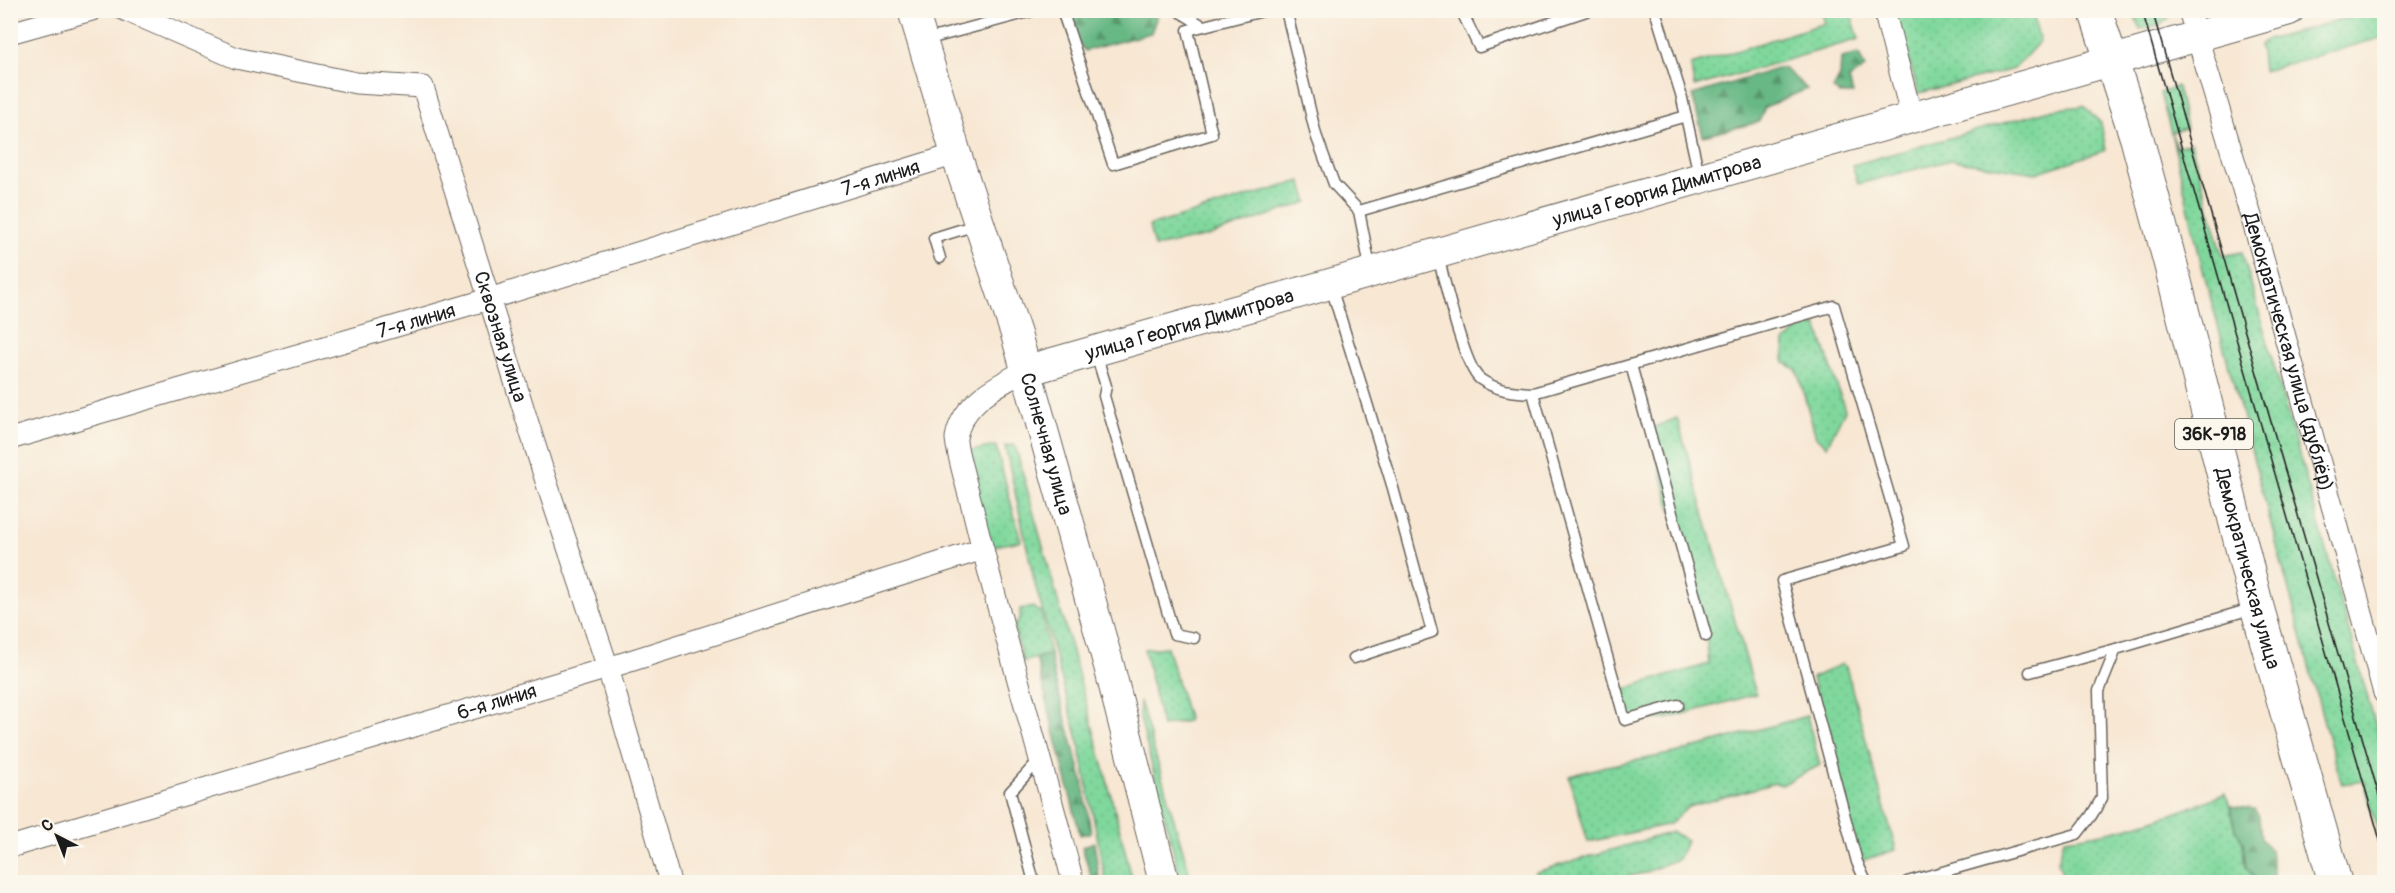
<svg xmlns="http://www.w3.org/2000/svg" width="2395" height="893" viewBox="0 0 2395 893" font-family="Pangolin,sans-serif">
<defs>
<pattern id="grass-dots" width="8" height="8" patternUnits="userSpaceOnUse" patternTransform="scale(1.5)"><rect width="8" height="8" fill="#80d89d"/><path d="M2 2h.1M6 6h.1" fill="none" stroke="#6eb987" stroke-width="1.8" stroke-linecap="round"/></pattern>
<pattern id="forest-firs" width="22" height="20" patternUnits="userSpaceOnUse" patternTransform="scale(1.5)"><rect width="22" height="20" fill="#68b884"/><path d="M5 1l3.5 6h-7zM16 11l3.5 6h-7z" fill="#55956b"/></pattern>
</defs>
<rect width="100%" height="100%" fill="#fbf7ec"/>
<filter id="ink" filterUnits="userSpaceOnUse"><feTurbulence type="fractalNoise" baseFrequency=".0167" numOctaves="2"/><feDisplacementMap in="SourceGraphic" scale="12" xChannelSelector="R" yChannelSelector="G"/><feConvolveMatrix kernelMatrix="1 2 1 2 8 2 1 2 1" color-interpolation-filters="sRGB"/></filter>
<filter id="wash" filterUnits="userSpaceOnUse"><feTurbulence type="fractalNoise" baseFrequency=".008" numOctaves="4" result="noise"/><feDisplacementMap in="SourceGraphic" scale="24" xChannelSelector="R" yChannelSelector="G"/><feGaussianBlur stdDeviation="1.35" result="paint"/><feColorMatrix in="noise" values="0 0 0 0 0 0 0 0 0 0 0 0 0 0 0 0 0 1.4 0 .05"/><feComposite in="paint" operator="in"/></filter>
<g filter="url(#wash)">
<rect width="100%" height="100%" fill="#f7e7d3"/>
<g fill="url(#grass-dots)" stroke="#4e7a5c" stroke-width="1.5">
<polygon points="2376,10 2384,11 2384,37 2263,71 2260,45 2264,41"/>
<polygon points="1821,11 1850,11 1859,39 1694,87 1691,65 1825,23"/>
<polygon points="1893,11 2032,11 2040,41 2014,69 1919,93"/>
<polygon points="2133,11 2167,11 2168,19 2159,25 2140,29"/>
<polygon points="2177,86 2186,128 2171,132 2176,147 2191,143 2223,256 2242,252 2384,755 2384,854 2364,781 2342,784 2325,726 2201,262 2171,132 2160,93"/>
<polygon points="2084,106 2101,123 2106,150 2036,173 1951,160 1858,184 1852,165 2054,109"/>
<polygon points="1301,181 1308,202 1209,236 1154,247 1149,226"/>
<polygon points="1817,325 1845,410 1827,446 1816,437 1797,370 1784,362 1785,342 1797,330"/>
<polygon points="1677,418 1756,694 1666,719 1625,720 1617,694 1636,685 1709,664 1706,636 1649,429"/>
<polygon points="1015,445 1104,768 1133,882 1106,882 1079,743 1035,584 1005,446"/>
<polygon points="996,446 1021,541 990,547 964,452"/>
<polygon points="1032,607 1041,612 1050,654 1023,662 1014,627 1020,618 1020,609"/>
<polygon points="1167,647 1188,718 1187,721 1162,726 1144,649"/>
<polygon points="1842,664 1846,667 1896,850 1857,862 1812,678"/>
<polygon points="1140,701 1192,882 1181,882 1139,714"/>
<polygon points="1807,716 1820,765 1782,785 1775,783 1688,807 1670,824 1588,842 1569,776 1602,767 1675,753"/>
<path d="M2226,793L2236,829L2243,842L2244,862L2257,880L2274,879L2275,882H2065L2058,862L2064,839C2123,833 2173,815 2226,793Z"/>
<polygon points="1672,832 1687,840 1678,859 1644,873 1604,882 1539,882 1536,872"/>
</g>
<g fill="url(#forest-firs)" stroke="#426a50" stroke-width="1.5">
<polygon points="1062,11 1159,11 1151,33 1085,51 1070,34"/>
<polygon points="1859,54 1865,68 1849,79 1853,94 1839,94 1833,89 1840,76 1841,58"/>
<polygon points="1783,67 1807,89 1765,107 1759,122 1703,136 1692,95"/>
<polygon points="1050,654 1055,680 1083,782 1091,833 1080,835 1036,658"/>
<polygon points="2230,806 2254,809 2259,817 2261,839 2270,849 2274,879 2257,880 2246,868 2243,842 2236,829"/>
<polygon points="1094,842 1100,882 1093,882 1082,847"/>
</g>
</g>
<g filter="url(#ink)">
<g fill="none" stroke-linecap="round" stroke-linejoin="round">
<defs>
<g id="service">
<polyline points="1062,10 1113,164 1212,134 1188,30 1267,10"/>
<polyline points="1177,10 1203,26"/>
<polyline points="1286,10 1316,135 1334,184 1359,211 1371,272"/>
<polyline points="1461,10 1479,47 1589,10"/>
<polyline points="1655,10 1681,94 1699,175"/>
<polyline points="925,40 1036,10"/>
<polyline points="1359,211 1686,116"/>
<path d="M1438,256C1444,279 1464,367 1480,379C1497,391 1513,392 1533,393L1834,306L1904,546L1782,581L1857,862L1866,882"/>
<polyline points="940,258 934,238 976,225"/>
<polyline points="1331,287 1393,488 1432,632 1354,658"/>
<polyline points="1096,354 1106,386 1104,396 1174,634 1194,638"/>
<polyline points="1631,365 1706,636"/>
<polyline points="1533,393 1625,720 1678,705"/>
<polyline points="2030,672 2116,649"/>
<polyline points="1034,882 1010,792 1041,758"/>
<polyline points="1907,882 2077,834 2091,816 2102,798 2099,691 2116,649 2254,608"/>
</g>
<g id="minor">
<path id="s1" d="M125,10L236,58L356,83L423,87L546,481L608,668L670,882"/>
<polyline points="1884,10 1912,118"/>
<path id="s2" d="M2189,10L2257,236L2384,693"/>
<polyline points="10,33 92,10"/>
<path d="M1025,371C997,385 962,403 956,438C955,448 972,504 975,518C1005,640 1042,761 1073,882"/>
<path id="s3" d="M10,439L489,299L956,154"/>
<path id="s4" d="M10,847L608,668L983,549"/>
</g>
<g id="secondary">
<path id="s5" d="M913,10L956,154L1016,334L1109,666L1164,882"/>
<path id="s6" d="M1025,371L2289,10"/>
</g>
<g id="primary">
<path id="s7" d="M2095,10L2137,139L2170,262L2257,607L2335,882"/>
</g>
</defs>
<use href="#service" stroke="#69635c" stroke-width="13"/>
<use href="#minor" stroke="#69635c" stroke-width="23"/>
<use href="#secondary" stroke="#69635c" stroke-width="32"/>
<use href="#primary" stroke="#69635c" stroke-width="35"/>
<use href="#service" stroke="#fff" stroke-width="10"/>
<use href="#minor" stroke="#fff" stroke-width="21"/>
<use href="#secondary" stroke="#fff" stroke-width="30"/>
<use href="#primary" stroke="#fff" stroke-width="33"/>
<g stroke="#1c1c1c" stroke-width="1.5">
<polyline points="2142,10 2384,854"/>
<polyline points="2152,10 2384,813"/>
</g>
</g>
</g>
<g text-anchor="middle" dominant-baseline="central" stroke-width="5" stroke-linejoin="round" paint-order="stroke">
<rect fill="#fbf7ec" stroke="#5f5e5a" stroke-width="1.5" x="2175" y="419" width="78" height="30" rx="4.5"/>
<g font-size="18" font-weight="bold" fill="#1c1c1c">
<text x="2214" y="434">36К-918</text>
</g>
<g font-size="20" fill="#1c1c1c" stroke="#fbf7ec">
<text stroke="none"><textPath href="#s3" startOffset="909">7-я линия</textPath></text>
<text stroke="none"><textPath href="#s6" startOffset="657">улица Георгия Димитрова</textPath></text>
<text stroke="none"><textPath href="#s3" startOffset="423">7-я линия</textPath></text>
<text stroke="none"><textPath href="#s6" startOffset="171">улица Георгия Димитрова</textPath></text>
<text stroke="none"><textPath href="#s1" startOffset="572">Сквозная улица</textPath></text>
<text stroke="none"><textPath href="#s2" startOffset="356">Демократическая улица (дублёр)</textPath></text>
<text stroke="none"><textPath href="#s5" startOffset="454">Солнечная улица</textPath></text>
<text stroke="none"><textPath href="#s7" startOffset="579">Демократическая улица</textPath></text>
<text stroke="none"><textPath href="#s4" startOffset="508">6-я линия</textPath></text>
</g>
</g>
<rect width="2395" height="893" fill="none" stroke="#fbf7ec" stroke-width="36"/>
<g transform="translate(57 836) rotate(318)" stroke="#fbf7ec" stroke-width="4.5" paint-order="stroke">
<path d="M0-4.5L10 22L0 15L-10 22Z" fill="#1c1c1c"/>
<text y="-9" font-size="16" font-weight="bold" text-anchor="middle" fill="#1c1c1c">С</text>
</g>
</svg>
